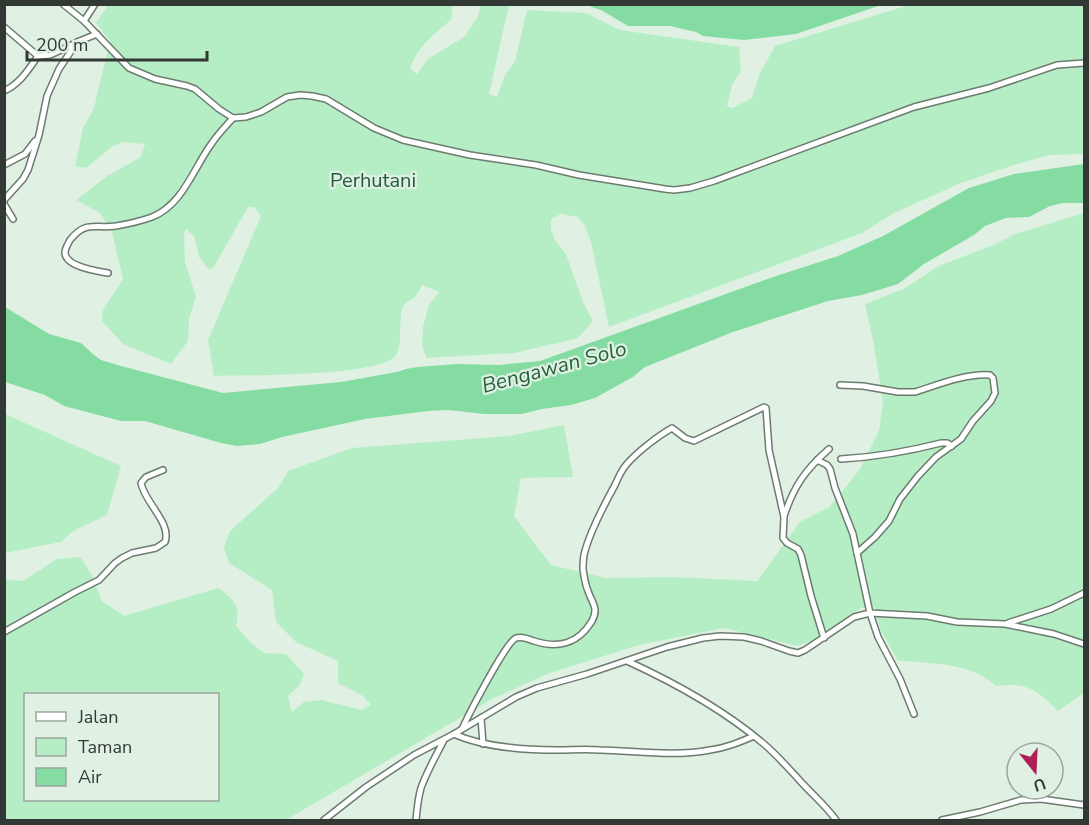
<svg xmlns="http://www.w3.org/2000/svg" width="1089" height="825" viewBox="0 0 1089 825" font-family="'Nunito Sans',sans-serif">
<rect width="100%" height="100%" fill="#e0f1e4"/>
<g fill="#b5eec5" fill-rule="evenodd">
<path d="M108,5H453L451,20C434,34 417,47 410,69L417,74L428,59L464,37L477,18L481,5H509L489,94L497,97L505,75L515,61L527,10L586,13L620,30L739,47L741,71L732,85L727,106L732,108L752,98L759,75L775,46L909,5H1084V154L1050,155L1017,164L961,183L894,213L862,233L609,327L591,242L585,226L578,217L561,214L551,219V230L555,240L566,254L583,302L593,321L578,338L515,353L426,358L422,344L423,327L429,305L439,292L422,285C420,289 418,293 415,297C412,299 407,302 404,305C397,315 404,342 396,355C383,377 242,375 214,376L208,340L261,216L254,207H248L214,267L209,270L199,257L194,236L186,229L184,233L185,261L196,297L189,319L188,341L171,364L123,344L102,321L103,310L123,279L112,232L100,213L76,200L107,176L141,157L145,144L124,142L113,146L86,168L75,166L83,128L94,108L110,41L96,23Z"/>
<path d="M1084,213V693L1058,711C1036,690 1029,682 996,686C971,662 930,664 897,660L880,628L874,606L861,608L812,641L797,646L724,628L639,645L550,673L492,699L286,820H5L4,579L23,581L57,559L80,557L92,575L102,601L124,616L218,588C234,599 241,605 236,626L251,643L264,653L286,654L304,674L299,686L288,696L292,712L304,702L321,700L361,710L371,705L363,696L338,683V661L296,642L276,622L272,590L229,563L224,547L230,531L279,487L288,471L352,448L509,436L564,425L573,477L521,478L514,516L551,565L606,578L673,577L757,581L800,522L829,507L845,488L860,469L879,431L883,402L873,340L865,304L903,289L939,266L993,245L1015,234ZM26,694H218V800H26Z"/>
<polygon points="5,414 121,466 107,515 73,531 61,542 5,553"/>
</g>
<g fill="#85dca2">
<polygon points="586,5 881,5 796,34 744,40 703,36 696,32 670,26 628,26 601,10"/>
<polygon points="1084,164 1084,203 1063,203 1050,206 1029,217 1006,218 985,226 974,235 924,264 898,284 862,295 828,301 733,332 645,367 633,377 595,398 571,405 542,409 522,414 484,414 448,410 428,411 365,419 282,437 260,444 237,446 221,443 145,421 121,421 64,406 45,395 5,382 5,307 49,334 81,343 94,355 101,360 121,366 223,393 341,382 397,372 406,369 417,367 457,364 499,365 540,361 776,276 838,256 883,236 969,188 1014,174"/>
</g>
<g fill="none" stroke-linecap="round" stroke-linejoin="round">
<defs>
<g id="street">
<polyline points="63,4 84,21 129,68 155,79 187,86 195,89 219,109 233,118 246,117 261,112 287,97 300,95 312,96 326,99 374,128 403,140 470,155 536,165 579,175 665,189 674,190 690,188 714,181 914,107 989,88 1057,65 1084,63"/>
<polyline points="84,21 95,4"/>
<polyline points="4,27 38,56 50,55 76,43"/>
<path d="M4,91C20,84 28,70 38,56"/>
<polyline points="4,165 25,154 35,141"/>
<polyline points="4,200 23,179 28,170 39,135 47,96 59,69 77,42 97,34"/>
<polyline points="4,204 13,219"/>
<path d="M108,273C97,271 66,267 65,253C65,248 68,244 70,240C86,220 94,229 116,226C128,224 141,221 152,217C183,205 194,167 212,143C218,134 226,126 233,118"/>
<path d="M840,385L863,386L898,392H915C937,385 967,373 990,375L993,378L995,393L991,401L973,421L961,439L936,457L918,476L900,499L889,521L875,537L857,553L870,613L878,637L900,679L914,714"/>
<path d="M841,459C876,457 906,452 941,443H947L952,446"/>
<polyline points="817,460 827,465 830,469 835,488 853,534 857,553"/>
<path d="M784,516C794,486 805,470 829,449"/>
<polyline points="1008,623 1051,609 1084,593"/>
<path d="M4,632L75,592L99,580L115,563L122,558L132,553L156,548L165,542C172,523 144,502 141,483L146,477L163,470"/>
<path d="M627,661C673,682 725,711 764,744C778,756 790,770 802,783C814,796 826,806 836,820"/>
<polyline points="481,718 483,744"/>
<path d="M463,727C469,714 506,642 516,638C522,636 529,639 534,641C559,649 578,644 592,621C599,608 592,603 588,591C585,584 584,576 583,569C583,563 583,557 585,551C591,529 604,505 615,485C618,478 621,471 626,465C637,452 658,436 672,428L685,438L694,441L764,407L766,408L769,450L784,517L783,538L787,543L798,549L801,555L811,596L824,638"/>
<path d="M454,734C485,748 525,750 558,750C572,750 586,749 600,750C637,751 674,757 710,750C726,748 740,742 754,736"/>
<polyline points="324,820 366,787 414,755 454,734 516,697 537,688 587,674 667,647 703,638 720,636 744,637 761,641 789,651 798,653 805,650 854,617 870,613 927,616 957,622 1005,624 1054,634 1084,644"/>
<path d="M416,820C417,809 418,798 421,788C427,771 436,756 444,740"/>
<polyline points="942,820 980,812 1021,800 1041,799 1084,805"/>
</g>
</defs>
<use href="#street" stroke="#6c7b70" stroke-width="8"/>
<use href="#street" stroke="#fff" stroke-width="5"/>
</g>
<g text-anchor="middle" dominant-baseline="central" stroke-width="4.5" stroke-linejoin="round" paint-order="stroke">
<g font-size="20" fill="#1e5c37" stroke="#e0f1e4">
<text x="373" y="180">Perhutani</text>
</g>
<g font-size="21" font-style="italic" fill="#25623d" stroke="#e0f1e4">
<text transform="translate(554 367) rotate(-15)">Bengawan Solo</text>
</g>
</g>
<rect width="1089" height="825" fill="none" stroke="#323934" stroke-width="12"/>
<rect x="24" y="693" width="195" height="108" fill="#e0f1e4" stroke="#9aa79e" stroke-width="1.5"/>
<rect x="36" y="712" width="30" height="9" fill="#ffffff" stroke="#9aa79e" stroke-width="1.5"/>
<text x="78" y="723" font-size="18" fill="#323934">Jalan</text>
<rect x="36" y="738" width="30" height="18" fill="#b5eec5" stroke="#9aa79e" stroke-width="1.5"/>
<text x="78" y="753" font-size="18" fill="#323934">Taman</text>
<rect x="36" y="768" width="30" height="18" fill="#85dca2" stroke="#9aa79e" stroke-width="1.5"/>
<text x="78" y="783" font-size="18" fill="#323934">Air</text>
<g transform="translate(1035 771) rotate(162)"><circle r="28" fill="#e0f1e4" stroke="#9aa79e" stroke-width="1.5"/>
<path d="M0-4.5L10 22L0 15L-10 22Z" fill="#ae1f57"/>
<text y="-9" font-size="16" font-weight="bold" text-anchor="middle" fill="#323934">U</text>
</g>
<path d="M27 51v9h180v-9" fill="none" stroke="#323934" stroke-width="3"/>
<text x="36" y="51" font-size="18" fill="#323934" stroke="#e0f1e4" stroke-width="4.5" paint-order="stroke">200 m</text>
</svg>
